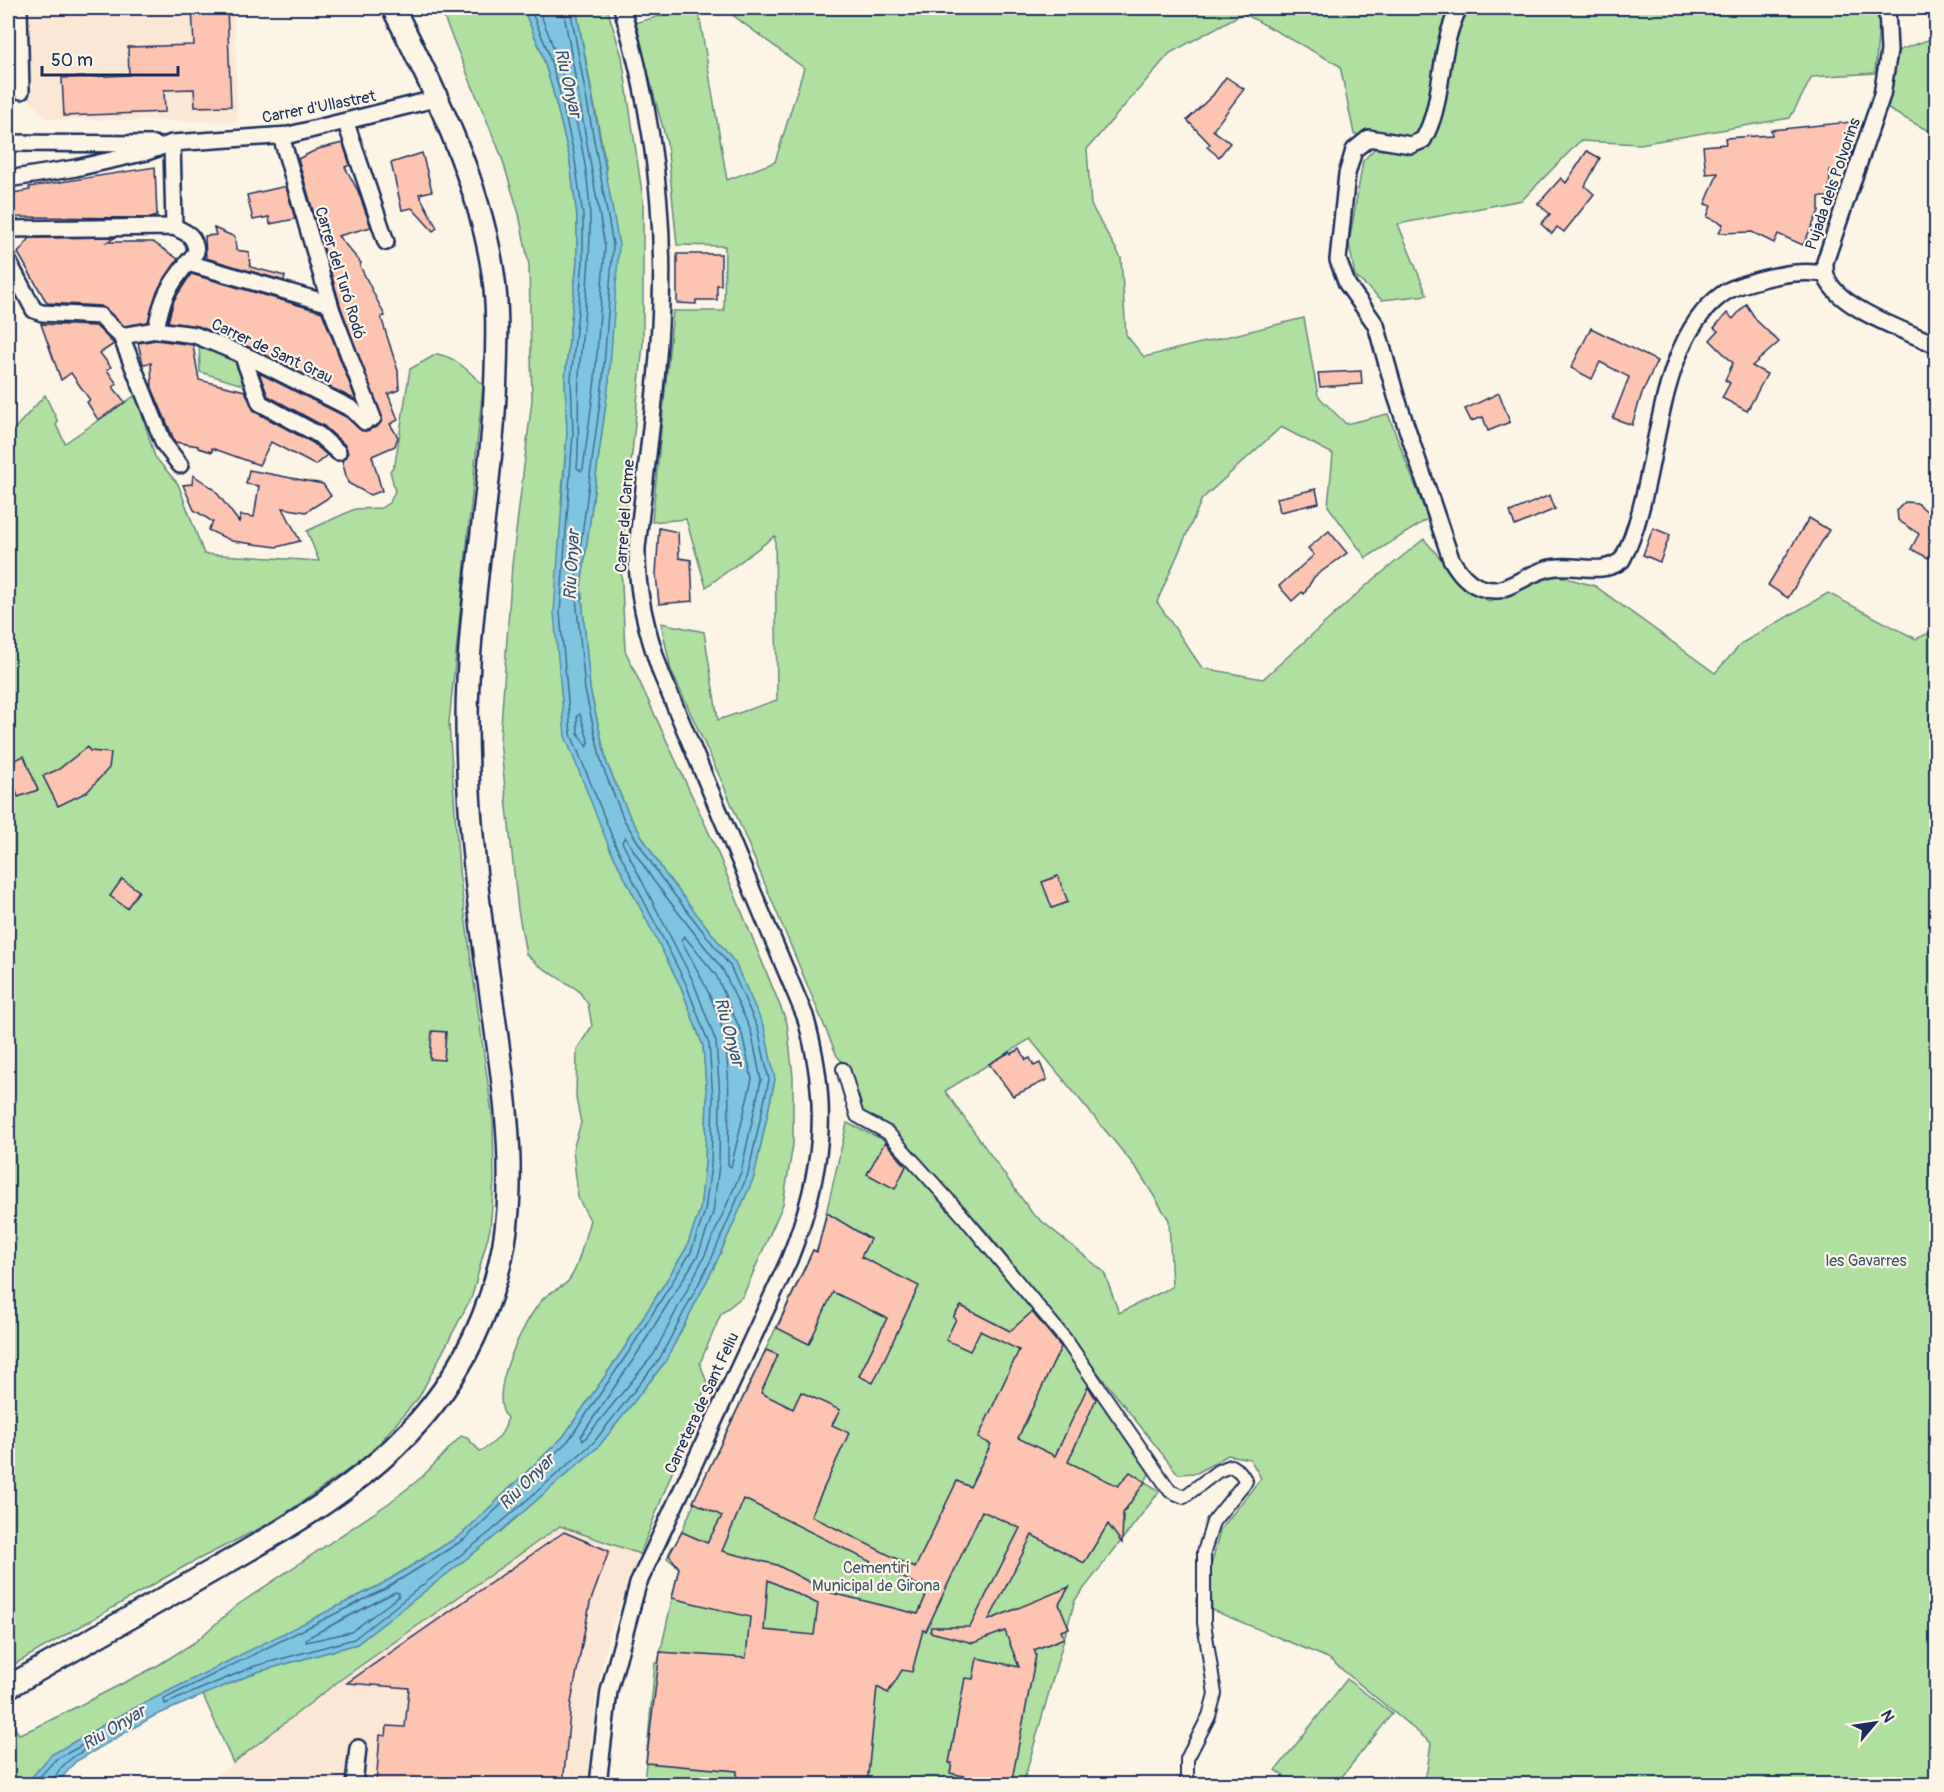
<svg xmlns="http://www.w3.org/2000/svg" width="1944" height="1792" viewBox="0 0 1944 1792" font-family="Pangolin,sans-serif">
<rect width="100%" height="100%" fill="#fcf5e5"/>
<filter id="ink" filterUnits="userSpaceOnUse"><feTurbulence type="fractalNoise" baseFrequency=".0167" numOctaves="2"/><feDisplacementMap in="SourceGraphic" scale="12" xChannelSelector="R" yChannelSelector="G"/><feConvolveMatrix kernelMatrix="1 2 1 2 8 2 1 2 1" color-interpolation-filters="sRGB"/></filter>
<g filter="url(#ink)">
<g fill="#fce7d5">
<polygon points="27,8 234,8 238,122 47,119 29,100"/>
<polygon points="560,1526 640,1554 611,1628 596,1694 587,1784 206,1784 340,1680"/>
</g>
<g fill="#b0e0a0" stroke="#66887f" stroke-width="1.5" fill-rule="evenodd">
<path d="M440,8H523L541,51L553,91L569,155L577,216V262L565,379L567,434L561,503L609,847L681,987L703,1046L707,1098L705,1164L700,1210L686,1249L623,1350L563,1437L461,1535L382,1584L119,1716L51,1755L26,1784H8V1726L15,1721L14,1727L19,1734L37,1727L157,1666L195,1642L236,1606L389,1503L422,1477L461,1436L467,1438L480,1451C493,1445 506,1433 507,1418C487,1393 524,1320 543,1299C550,1291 563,1288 569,1280C579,1266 583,1243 588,1227L590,1220L578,1198L573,1149L581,1123L576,1098L577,1049L592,1026L588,1004L578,990L538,965L526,954L518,910L500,741L512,565L532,400L529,265L519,214L501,155Z"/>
<polygon points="576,8 607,8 622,57 643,199 643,344 621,563 625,650 715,846 787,1023 793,1077 793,1145 783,1204 743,1296 721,1314 700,1363 707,1383 640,1554 560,1526 340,1680 233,1763 203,1695 257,1672 357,1644 493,1538 599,1446 665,1362 716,1263 754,1177 775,1079 664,872 630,817 607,764 590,689 581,587 609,380 606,166"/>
<path d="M674,8H698L727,180L775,162L804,68L723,8H1452C1430,47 1440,97 1416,136L1405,138L1354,134L1340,66L1243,13L1170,53L1087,149L1091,205L1121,258L1126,335L1144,357L1304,318L1318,396L1346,424L1388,414L1428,519L1366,558L1328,506L1333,454L1281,427L1202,499L1157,602L1202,668L1263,679L1368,584L1424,539L1468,591L1489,601L1555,575L1595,586L1715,673L1742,643L1828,593L1916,639L1936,630V1784H1421L1427,1771L1431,1743L1328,1658L1212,1610L1210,1570L1220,1530L1261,1478L1250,1459L1228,1455L1197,1473L1178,1474L988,1233L887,1125L861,1113L845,1065L837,1056L723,784L671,670L661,623L704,632L718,720L777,700L775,536L706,587L686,519L652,522L673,311H724L725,246L677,245L667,143L634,23L668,14ZM1030,1039L1137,1169L1169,1220L1172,1287L1119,1313L1104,1272L1032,1213L945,1091Z"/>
<polygon points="1467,8 1876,8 1879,22 1875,73 1812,77 1790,118 1640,144 1580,141 1522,200 1398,224 1427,295 1382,300 1355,276 1349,243 1363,161 1374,149 1410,153 1429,147 1444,96 1454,36"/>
<polygon points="1936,37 1936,135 1888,109 1897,51"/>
<polygon points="199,338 241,355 249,387 200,372"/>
<path d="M437,354C457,357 469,372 483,385L449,723L459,871L493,1121L494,1182L490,1229L472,1296L419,1397L369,1455L276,1520L187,1565L8,1668V436L45,395L58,422L56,425L65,443L136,395L155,457L178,484L204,554L319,561L307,531L355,509L381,508L390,502L395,491L390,471L395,464L410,369Z"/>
<polygon points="847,1123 891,1143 1064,1344 1145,1464 1149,1474 1145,1482 1160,1491 1075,1600 1023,1784 644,1784 655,1663 658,1663 679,1568 667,1558 672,1547 675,1547 707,1473 813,1250 816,1251 819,1244"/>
<polygon points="1347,1679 1392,1714 1336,1784 1294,1784 1276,1770"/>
</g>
<polygon fill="#7fc5e0" stroke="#5789ac" stroke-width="1.5" points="523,8 576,8 619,245 609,380 581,587 590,689 607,764 630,817 664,872 735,963 764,1027 775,1079 754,1177 716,1263 665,1362 599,1446 493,1538 357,1644 257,1672 152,1717 75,1762 57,1784 26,1784 51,1755 119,1716 382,1584 461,1535 563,1437 623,1350 686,1249 700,1210 705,1164 707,1098 703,1046 681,987 609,847 565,736 554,613 567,434 565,379 577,262 577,216 569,155 553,91 541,51"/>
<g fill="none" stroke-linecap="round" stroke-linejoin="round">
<g stroke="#436b92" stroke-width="1.5">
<polyline points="530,8 547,49 559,89 574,154 583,216 583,262 571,379 573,434 560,613 571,734 615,844 686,984 709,1044 713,1098 711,1165 705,1211 691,1252 628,1353 568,1441 465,1539 385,1589 164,1699 165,1704 255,1666 354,1639 489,1533 594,1442 660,1358 711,1260 748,1174 769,1080 758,1029 730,966 659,875 624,820 602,765 585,690 575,586 603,380 613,245 570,8"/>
<path d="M538,8C564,70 589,150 590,219C591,272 582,324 579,377C577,408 580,438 577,468L581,471L583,469L595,379L605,246L563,8"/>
<polygon points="580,714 589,743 587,747 578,733 577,716"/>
<polygon points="625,837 653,880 723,970 751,1031 761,1080 741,1172 704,1257 654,1354 583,1441 581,1436 635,1357 698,1255 713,1213 719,1165 720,1097 716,1042 693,981 622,842"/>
<path d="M684,936L716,975L742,1034L752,1079L731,1167L728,1165C728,1125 731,1083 725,1043C721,1012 697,969 681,940Z"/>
<polygon points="395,1592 399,1593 398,1597 351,1632 306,1642 307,1638"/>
<path d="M33,1784L55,1760L101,1735V1740C85,1750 56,1763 53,1784"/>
</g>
</g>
<g fill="#fdc5b1" stroke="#1b2f5e" stroke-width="1.5" fill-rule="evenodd">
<polygon points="192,8 227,8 231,106 195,107 194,89 164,90 165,112 64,116 62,78 129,75 128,47 194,45"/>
<polygon points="1226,77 1244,89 1213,130 1230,143 1219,157 1207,147 1210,144 1187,120 1213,95"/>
<polygon points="1851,122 1853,150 1846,169 1830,170 1829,197 1819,197 1819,211 1803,245 1778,234 1774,243 1752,232 1719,233 1723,224 1707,217 1711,206 1705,204 1718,173 1706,174 1703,146 1726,144 1725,138 1772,135 1771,130"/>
<polygon points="343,143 350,165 345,167 358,191 371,227 338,236 361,263 360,266 385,316 381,317 398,371 399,390 388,394 398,420 390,424 398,437 395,446 372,456 382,491 370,495 348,483 342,461 348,453 345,445 324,426 268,396 259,373 346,417 362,431 377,427 382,420 341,308 298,159 318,149"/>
<polygon points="1587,151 1600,158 1585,186 1594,194 1564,232 1557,227 1552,234 1541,224 1550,214 1538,204 1561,178 1566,183"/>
<polygon points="422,153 432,191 419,194 437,228 433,231 412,208 402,210 391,163"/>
<polygon points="155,167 157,215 152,218 8,217 8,194 30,190 29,187"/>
<polygon points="282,187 286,187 295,219 270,224 269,217 253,220 247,195"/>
<polygon points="214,228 235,237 236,250 249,252 250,267 285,276 284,281 206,258 205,236 216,235"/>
<polygon points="116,237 107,242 153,242 178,259 157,292 148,322 124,326 101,306 47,303 18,253 30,238"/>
<polygon points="677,254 721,254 721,285 717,285 717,300 696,300 696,304 677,303"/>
<polygon points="191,274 322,312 356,400 244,345 198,326 168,322 174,300"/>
<polygon points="1746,304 1757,321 1779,342 1752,366 1767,374 1747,411 1722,398 1730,383 1725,380 1733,363 1710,340 1718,331 1714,328 1727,313 1733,319"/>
<polygon points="41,324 96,326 114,344 100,353 111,367 107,370 117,384 113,387 125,402 98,420 87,402 90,400 71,373 61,380"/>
<polygon points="1591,328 1657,361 1642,393 1632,425 1613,418 1629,377 1600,362 1592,379 1571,368"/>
<polygon points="156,340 193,345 199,380 245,391 255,412 313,443 327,455 315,465 271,442 259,465 212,448 212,452 198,448 198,446 175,442 152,388 151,363 143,364 138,343"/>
<polygon points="1361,371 1362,384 1320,387 1318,373"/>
<polygon points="1499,393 1510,422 1488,431 1483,417 1471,421 1465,409"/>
<polygon points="249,470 323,484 331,496 306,512 283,508 300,541 277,547 232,541 208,530 213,522 194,510 183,485 192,484 193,475 214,489 239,522 241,515 254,517 259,486 246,484"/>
<polygon points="1316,489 1319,503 1280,512 1277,498"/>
<polygon points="1550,495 1555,509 1515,526 1510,512"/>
<polygon points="1905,502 1917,503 1936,519 1936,562 1911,549 1919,534 1898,520 1897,510"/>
<polygon points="1809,518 1829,530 1788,598 1768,585"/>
<polygon points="659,528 678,532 679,558 691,560 693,601 659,604 656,574"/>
<polygon points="1653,528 1670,535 1660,562 1643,555"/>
<polygon points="1329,531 1347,553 1314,577 1304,594 1302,592 1292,601 1279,586 1314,555 1308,548"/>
<polygon points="87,747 90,751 111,753 109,768 87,792 58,806 43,776 59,769"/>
<polygon points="24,756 38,790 18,797 8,763"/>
<polygon points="1058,876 1068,902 1052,908 1042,882"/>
<polygon points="122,879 139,891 127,908 110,896"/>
<polygon points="432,1031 446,1032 444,1060 430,1059"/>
<polygon points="1020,1049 1026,1060 1030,1058 1034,1066 1040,1063 1047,1080 1013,1096 989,1064 1010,1052 1011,1054"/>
<polygon points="885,1142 906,1166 895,1189 867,1174"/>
<polygon points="827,1213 870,1239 861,1257 919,1286 873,1383 859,1376 887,1318 833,1292 809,1344 777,1328 813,1250 817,1252"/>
<path d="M961,1306L1010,1331L1032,1312L1061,1347L1018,1438L1055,1456L1088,1386L1096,1399L1068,1462L1118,1486L1130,1472L1145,1482L1123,1513L1122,1543L1108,1524L1084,1563L1032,1535L989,1620L1069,1587L1059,1604L1069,1628L1061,1631L1064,1638L1034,1650L1036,1655L1011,1785H968L969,1777L950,1773L952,1763H949L965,1678L973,1679L977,1658L1019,1667L1005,1631L973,1643L930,1632L931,1627H970L1020,1528L982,1511L926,1631L923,1630L912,1672L902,1670L888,1693L877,1687L867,1785H736L737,1771L646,1763L660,1652L746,1658L750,1617L672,1598L679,1568L669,1555L682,1532L707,1543L722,1516L693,1502L766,1350L778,1355L761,1393L793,1409L801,1392L840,1410L832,1425L849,1433L811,1516L915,1568L957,1481L970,1487L991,1444L978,1438L1019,1350L980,1331L970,1351L946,1340L956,1319L953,1317ZM744,1499L928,1590L918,1614L828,1592L777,1565L722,1551ZM768,1580L818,1604L814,1635L764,1630Z"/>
<polygon points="564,1532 609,1551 590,1603 583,1639 571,1703 563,1785 376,1785 380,1735 386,1736 387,1726 405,1727 409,1688 347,1683"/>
</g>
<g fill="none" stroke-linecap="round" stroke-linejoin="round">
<defs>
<polyline id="pedestrian" points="843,1069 857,1116 888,1133 963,1216 1066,1340 1170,1491 1184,1497 1218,1471 1231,1466 1240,1472 1246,1481 1213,1522 1204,1552 1204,1623 1215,1694 1209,1716 1187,1759 1187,1784"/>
<g id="minor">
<polyline points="19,8 21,91"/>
<path d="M1459,8C1436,52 1446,100 1423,140L1411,145L1369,138L1354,150L1347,174L1338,260L1347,284L1376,325L1396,396L1451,559C1462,578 1475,591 1498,590C1516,585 1532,572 1550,568C1575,562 1600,577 1622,560C1662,486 1650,344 1724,293C1736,285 1749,283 1762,279C1783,274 1803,270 1825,274"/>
<path d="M1887,8L1889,51L1882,95L1825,262C1825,270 1825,277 1830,284C1847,311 1907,331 1936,345"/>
<polyline points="346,123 386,242"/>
<polyline points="281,136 332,311 373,418"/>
<polyline points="8,143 154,144"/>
<polyline points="172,143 174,227"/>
<polyline points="8,179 76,168 147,152 172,143 289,135 435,99"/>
<path d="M8,229L174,227C188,233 195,236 196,252C172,283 163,290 156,330"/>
<polyline points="8,261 34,310 42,313 100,316 121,336 164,444 180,465"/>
<polyline points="188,263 327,303"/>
<polyline points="121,336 156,330 195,335 253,359 352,409 365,422"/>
<polyline points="242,354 260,403 319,435 338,452"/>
<polyline points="354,1784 358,1748"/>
<path d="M598,1784L609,1691L638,1584L789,1260C823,1174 831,1106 805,1016L661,673C647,632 636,592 637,548C646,467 658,386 661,304C665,204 650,103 622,8"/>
</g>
<path id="secondary" d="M8,1687C76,1648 144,1610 212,1571C303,1519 396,1467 453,1376C484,1326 504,1268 508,1210C513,1137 501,1067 491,995C478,904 467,814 467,722C467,604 493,488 496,371C497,338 498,305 493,273C480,183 434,88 393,8"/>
</defs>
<use href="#pedestrian" stroke="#1b2f5e" stroke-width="16"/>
<use href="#minor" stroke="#1b2f5e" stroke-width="20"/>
<use href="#secondary" stroke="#1b2f5e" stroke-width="26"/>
<use href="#pedestrian" stroke="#fcf5e5" stroke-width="12"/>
<use href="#minor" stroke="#fcf5e5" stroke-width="15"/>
<use href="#secondary" stroke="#fcf5e5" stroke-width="21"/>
</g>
</g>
<g text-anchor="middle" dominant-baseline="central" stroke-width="4.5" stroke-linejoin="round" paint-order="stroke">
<g font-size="16" fill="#1b2f5e" stroke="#fcf5e5">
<text transform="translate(319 107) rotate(-11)">Carrer d'Ullastret</text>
<text transform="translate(1833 184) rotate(-71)">Pujada dels Polvorins</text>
<text transform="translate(340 273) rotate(73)">Carrer del Turó Rodó</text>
<text transform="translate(272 351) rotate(25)">Carrer de Sant Grau</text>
<text transform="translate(625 516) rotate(-86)">Carrer del Carme</text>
<text transform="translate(702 1403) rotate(-65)">Carretera de Sant Feliu</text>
</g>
<g font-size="16" fill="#405b6e" stroke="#fcf5e5">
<text x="1866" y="1261">les Gavarres</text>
<text x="876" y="1568">Cementiri<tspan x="876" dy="18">Municipal de Girona</tspan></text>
</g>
<g font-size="18" font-style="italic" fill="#34547e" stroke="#fcf5e5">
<text transform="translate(568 83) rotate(77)">Riu Onyar</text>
<text transform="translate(572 565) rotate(-87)">Riu Onyar</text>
<text transform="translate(729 1032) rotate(75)">Riu Onyar</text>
<text transform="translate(527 1482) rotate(-45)">Riu Onyar</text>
<text transform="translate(114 1728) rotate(-31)">Riu Onyar</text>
</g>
</g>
<rect width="1944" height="1792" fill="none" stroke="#fcf5e5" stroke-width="30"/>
<rect x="15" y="15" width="1914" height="1762" fill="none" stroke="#1b2f5e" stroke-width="2" filter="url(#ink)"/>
<g transform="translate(1875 1723) rotate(61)" stroke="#fcf5e5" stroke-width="4.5" paint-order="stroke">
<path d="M0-4.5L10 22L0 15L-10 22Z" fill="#1b2f5e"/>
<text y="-9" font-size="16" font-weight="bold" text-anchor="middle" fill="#1b2f5e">N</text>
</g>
<path d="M42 66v9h136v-9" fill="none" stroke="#1b2f5e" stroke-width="3"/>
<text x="51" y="66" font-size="18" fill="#1b2f5e" stroke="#fcf5e5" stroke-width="4.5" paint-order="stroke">50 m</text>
</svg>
